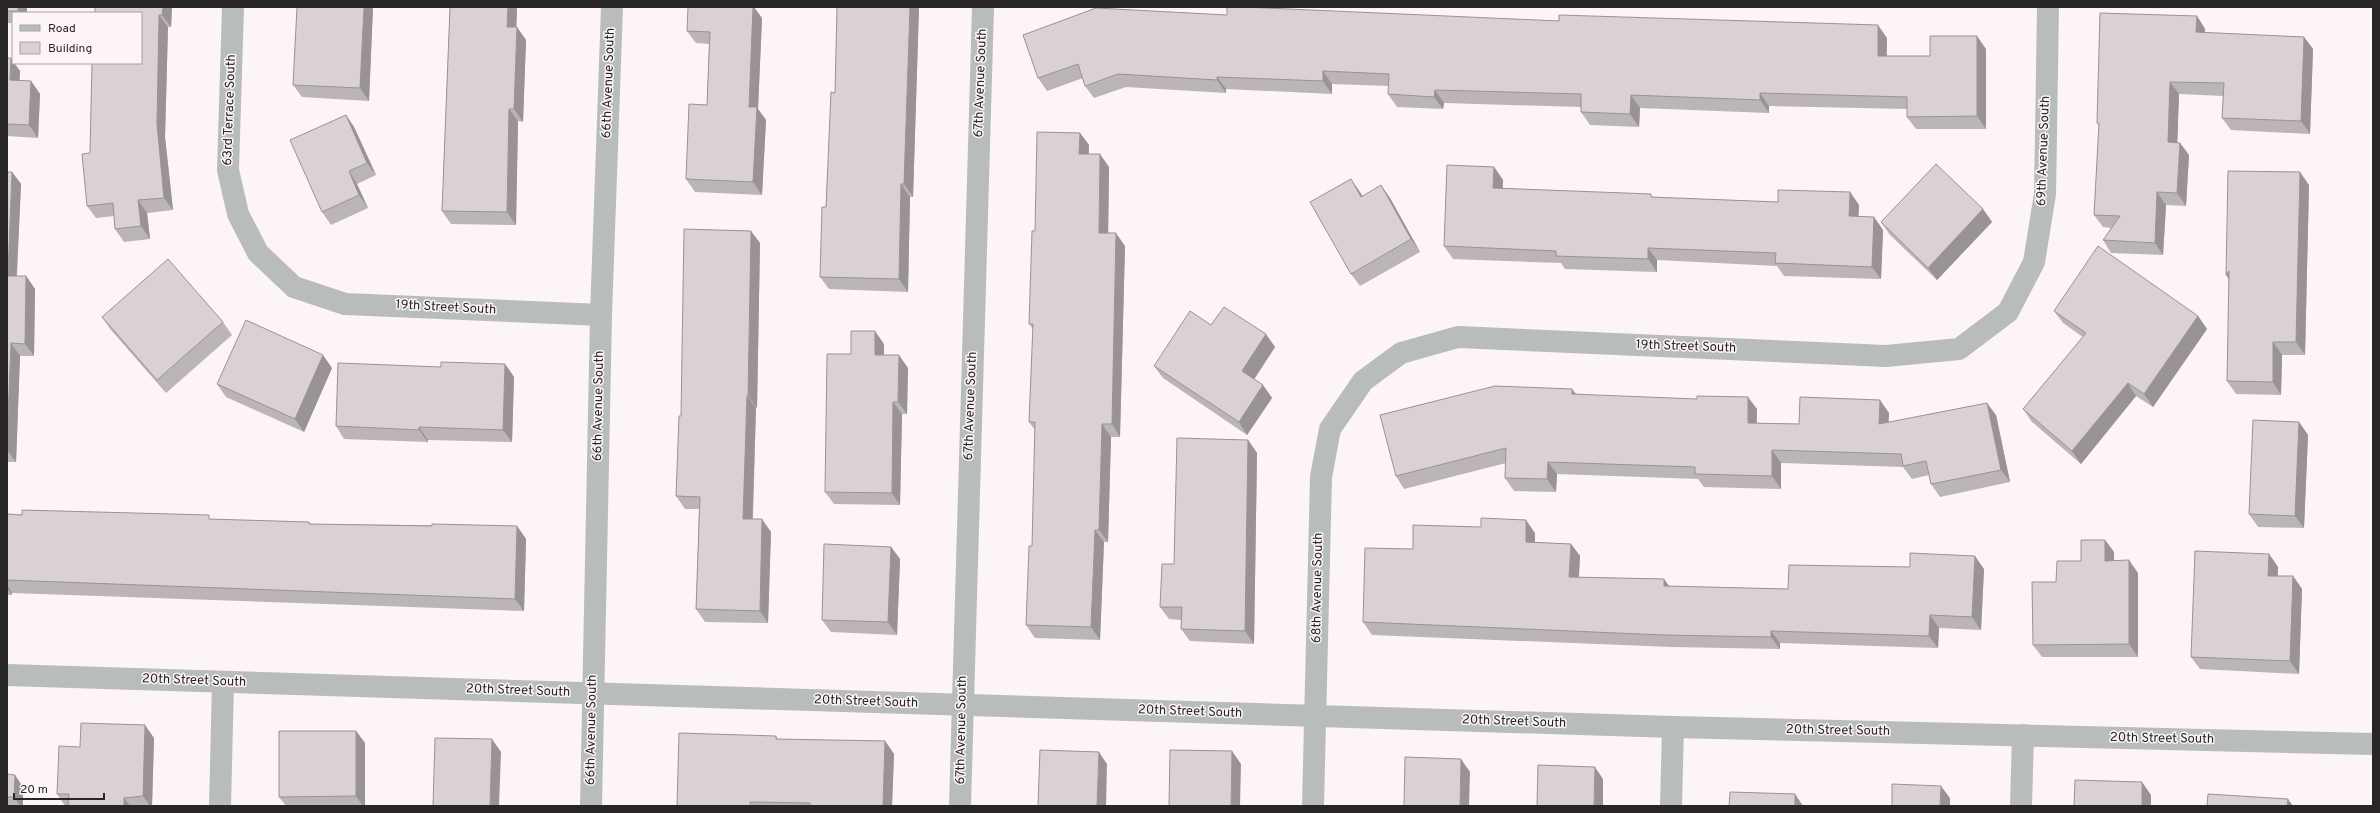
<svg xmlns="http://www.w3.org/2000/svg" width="2380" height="813" viewBox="0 0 2380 813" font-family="Overpass,sans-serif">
<rect width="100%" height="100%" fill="#fdf4fa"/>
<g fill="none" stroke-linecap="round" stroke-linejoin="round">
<g stroke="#b8bdbc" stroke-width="22">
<polyline points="233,7 228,170 238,214 258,253 294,287 345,304 601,315"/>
<polyline points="7,675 1673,727 2373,744"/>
<polyline points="220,806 223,682"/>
<polyline points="960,806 983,7"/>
<polyline points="1313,806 1321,477 1330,429 1363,381 1401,353 1458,337 1886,356 1959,349 2008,312 2034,262 2045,194 2048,7"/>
<polyline points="1671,806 1673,727"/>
<polyline points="2021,806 2023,735"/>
</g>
<polyline stroke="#b8bdbc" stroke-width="22" points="591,806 601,315 612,7"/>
</g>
<g fill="#bbb4b9">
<polygon points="7,7 27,7 27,13 13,13 13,23 7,23"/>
<polygon points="172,7 171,27 168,27 165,137 173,210 147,213 150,239 124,242 115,229 114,216 96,218 87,206 90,153 114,63 141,13"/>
<polygon points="373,7 369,101 302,97 293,85"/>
<polygon points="450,7 517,7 516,27 526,40 523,122 518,121 516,225 451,224 442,211"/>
<polygon points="837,7 919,7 913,197 910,197 908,292 829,289 820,277 835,93"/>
<polygon points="1227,15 1887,38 1887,56 1930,56 1986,49 1986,129 1916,129 1907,117 1907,109 1769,106 1769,113 1640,108 1639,127 1590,125 1581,112 1581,107 1444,103 1443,109 1397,107 1388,94 1389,86 1332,84 1332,94 1226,89 1226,93 1126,87 1094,98 1085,86 1083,78 1047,91 1038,78 1023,35"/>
<polygon points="2197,16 2205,29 2205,33 2304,37 2313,49 2310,134 2231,130 2222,118 2223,96 2179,94 2177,143 2180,143 2189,155 2186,206 2166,205 2163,255 2111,253 2103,240 2111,228 2103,227 2094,215 2099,126 2097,123"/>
<polygon points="762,18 758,109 766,120 762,195 695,192 686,179 707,105 709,44 696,43 687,31"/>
<polygon points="7,58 13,63 14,63 20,71 19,81 31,81 40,94 38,138 7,136"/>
<polygon points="346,115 354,127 376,175 357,184 368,208 331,225 322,212"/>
<polygon points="1080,133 1089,145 1089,154 1109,167 1108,233 1125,246 1120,437 1111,437 1108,542 1104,542 1100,640 1035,638 1026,625 1032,546 1035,430 1029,422 1033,329 1029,324 1035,231"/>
<polygon points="1494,167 1503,180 1503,188 1653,197 1778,202 1850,192 1859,205 1858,217 1874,217 1883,230 1881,279 1784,276 1777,266 1657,260 1657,272 1565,269 1561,263 1453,259 1444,246"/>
<polygon points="7,172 12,172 21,184 17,276 26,276 35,289 34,356 20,356 16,462 7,462"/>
<polygon points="2309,185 2305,355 2282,355 2281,395 2236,394 2227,381"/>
<polygon points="1360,192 1362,196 1390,198 1420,252 1360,286 1351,274"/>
<polygon points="1983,209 1992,222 1937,280 1890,235 1881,222"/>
<polygon points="760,243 757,408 756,408 753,519 771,532 768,623 705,622 696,609 699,509 685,509 676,496 681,416"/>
<polygon points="2054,311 2198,316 2207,329 2153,407 2136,396 2081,464 2032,422 2023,409 2083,337 2063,323"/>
<polygon points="102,317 223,322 232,335 166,393 111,330"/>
<polygon points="1211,325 1275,347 1254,379 1263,385 1272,398 1247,435 1163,378 1154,366"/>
<polygon points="884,344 884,355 908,368 907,414 902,414 900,505 834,504 825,492 851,354"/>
<polygon points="505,364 514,377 512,442 428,440 428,442 344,439 336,426 441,367"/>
<polygon points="332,368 304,432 226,397 217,384"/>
<polygon points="1572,389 1576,394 1757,409 1757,423 1799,424 1889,413 1888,423 1996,415 2010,482 1940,497 1931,484 1929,475 1912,479 1903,467 1781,463 1781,489 1704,487 1698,479 1557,474 1556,492 1514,491 1505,478 1506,463 1404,489 1396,476"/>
<polygon points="2299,422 2308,435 2304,528 2258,527 2249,514"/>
<polygon points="1248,440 1257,453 1254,644 1190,641 1181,629 1181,620 1169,619 1160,607 1174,564"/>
<polygon points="7,514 309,522 310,524 517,526 526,539 524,611 12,593 12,595 7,595"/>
<polygon points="1481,527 1535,533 1535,542 1571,544 1580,556 1579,577 1664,579 1669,586 1788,589 1984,569 1981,630 1939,628 1938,648 1780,643 1780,649 1672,647 1372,635 1363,622 1413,549"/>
<polygon points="2105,540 2114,552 2114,560 2138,573 2138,657 2042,657 2033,645 2056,582"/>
<polygon points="891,547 900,559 897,635 831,632 822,620"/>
<polygon points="2269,554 2278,567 2278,576 2293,576 2302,589 2299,674 2200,669 2191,657"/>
<polygon points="356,731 365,743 365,806 286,806 279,797"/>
<polygon points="776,736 778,739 885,741 894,754 892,806 677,806"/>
<polygon points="154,738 152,806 65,806 57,794 80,747"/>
<polygon points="7,774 23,787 23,806 7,806"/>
</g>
<g fill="#999296">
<polygon points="18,7 27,7 27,13 20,13 18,11"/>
<polygon points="163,7 172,7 171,27 162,15"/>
<polygon points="364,7 373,7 369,101 360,88"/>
<polygon points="508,7 517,7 516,39 507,27"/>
<polygon points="753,7 754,7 762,18 758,109 766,120 762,195 753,182 749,107"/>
<polygon points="910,7 919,7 913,197 904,184"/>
<polygon points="159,15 168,27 165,137 173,210 164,198 157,124"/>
<polygon points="2197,16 2205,29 2205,45 2196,32"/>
<polygon points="1878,25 1887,38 1886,69 1878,56"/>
<polygon points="517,27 526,40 523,122 514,109"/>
<polygon points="1977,36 1986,49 1986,129 1977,116"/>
<polygon points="2304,37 2313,49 2310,134 2301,121"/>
<polygon points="11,58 13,61 13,63 14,63 20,71 19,93 10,80"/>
<polygon points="1323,71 1332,84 1332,94 1323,81"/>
<polygon points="1217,77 1226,89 1226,93 1217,80"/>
<polygon points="31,81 40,94 38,138 29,125"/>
<polygon points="2170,82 2179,94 2177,155 2168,142"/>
<polygon points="1435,90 1444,103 1443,109 1434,97"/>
<polygon points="1760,93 1769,106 1769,113 1760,100"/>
<polygon points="1631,95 1640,108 1639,127 1630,114"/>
<polygon points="509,109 518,121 516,225 507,212"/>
<polygon points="346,115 354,127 376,175 367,163"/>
<polygon points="1080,133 1089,145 1088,166 1079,154"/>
<polygon points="2180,143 2189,155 2186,206 2177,193"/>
<polygon points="1100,154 1109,167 1108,245 1099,233"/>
<polygon points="1494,167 1503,180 1502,200 1493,188"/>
<polygon points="349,171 357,184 368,208 359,195"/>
<polygon points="12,172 21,184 16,288 8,276"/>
<polygon points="2300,172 2309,185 2305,355 2296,342"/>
<polygon points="1351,179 1360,192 1370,210 1361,197"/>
<polygon points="901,184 910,197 908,292 899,279"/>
<polygon points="1381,185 1390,198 1420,252 1411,239"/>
<polygon points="1850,192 1859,205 1858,229 1849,216"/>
<polygon points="2157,192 2166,205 2163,255 2155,243"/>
<polygon points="138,200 147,213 150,239 141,226"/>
<polygon points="1983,209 1992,222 1937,280 1928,268"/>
<polygon points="1874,217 1883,230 1881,279 1872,267"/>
<polygon points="751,231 760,243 757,408 748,396"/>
<polygon points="1116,233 1125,246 1120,437 1112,424"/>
<polygon points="1648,248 1657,260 1657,272 1648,259"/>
<polygon points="2229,271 2235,288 2226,275"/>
<polygon points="26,276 35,289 34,356 25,344"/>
<polygon points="2198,316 2207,329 2153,407 2144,394"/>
<polygon points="875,331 884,344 884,367 875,355"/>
<polygon points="1266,334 1275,347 1251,384 1242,371"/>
<polygon points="2273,342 2282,355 2281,395 2273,382"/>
<polygon points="11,343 20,356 16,462 7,450"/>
<polygon points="323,355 332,368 304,432 295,419"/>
<polygon points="899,355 908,368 907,414 898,402"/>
<polygon points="505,364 514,377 512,442 503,430"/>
<polygon points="2128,383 2136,396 2081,464 2072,451"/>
<polygon points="1263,385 1272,398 1247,435 1239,422"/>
<polygon points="1572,389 1581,401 1572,394"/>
<polygon points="747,396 756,408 752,532 743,519"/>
<polygon points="1748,397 1757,409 1756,436 1748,423"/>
<polygon points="1880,400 1889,413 1888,437 1879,424"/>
<polygon points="893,402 902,414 900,505 892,493"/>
<polygon points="1987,403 1996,415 2010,482 2001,470"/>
<polygon points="2299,422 2308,435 2304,528 2295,516"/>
<polygon points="1102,424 1111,437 1108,542 1099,530"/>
<polygon points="419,427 428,440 428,442 419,430"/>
<polygon points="1248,440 1257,453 1254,644 1245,631"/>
<polygon points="1772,450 1781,463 1781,489 1772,476"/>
<polygon points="1548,462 1557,474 1556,492 1547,479"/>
<polygon points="762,519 771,532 768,623 760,611"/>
<polygon points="1526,520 1535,533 1535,555 1526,542"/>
<polygon points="517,526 526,539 524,611 515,599"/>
<polygon points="1095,530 1104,542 1100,640 1091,627"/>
<polygon points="2105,540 2114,552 2114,573 2105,561"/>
<polygon points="1571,544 1580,556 1578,589 1569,577"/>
<polygon points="891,547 900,559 897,635 888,622"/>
<polygon points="2269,554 2278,567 2277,588 2268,576"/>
<polygon points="1975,556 1984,569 1981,630 1972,617"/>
<polygon points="2129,560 2138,573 2138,657 2129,644"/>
<polygon points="2293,576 2302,589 2299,674 2290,661"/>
<polygon points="1664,579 1673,592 1664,586"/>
<polygon points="7,585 12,593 12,595 7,588"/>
<polygon points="1930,615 1939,628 1938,648 1929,636"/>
<polygon points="1771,631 1780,643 1780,649 1771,637"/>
<polygon points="145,725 154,738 152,806 150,806 143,796"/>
<polygon points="356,731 365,743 365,806 363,806 356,796"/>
<polygon points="492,739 501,752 499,806 490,806"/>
<polygon points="885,741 894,754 892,806 883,806"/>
<polygon points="1232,751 1241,764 1240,806 1231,806"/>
<polygon points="1099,752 1107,764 1106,806 1097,806"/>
<polygon points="1461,759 1470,772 1469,806 1460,806"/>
<polygon points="1595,767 1603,779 1603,806 1594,806"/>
<polygon points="15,775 23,787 23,806 20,806 14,797"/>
<polygon points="2142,782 2151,795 2151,806 2142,806"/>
<polygon points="1941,786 1950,798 1950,806 1940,806"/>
<polygon points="1795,794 1803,806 1795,806"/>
<polygon points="124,798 130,806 124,806"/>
<polygon points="2288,799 2293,806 2287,806"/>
</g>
<g fill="#dad1d7" stroke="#999296">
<rect x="7" y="7" width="11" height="4"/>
<polygon points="95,7 163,7 162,15 159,15 157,124 164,198 138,200 141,226 115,229 113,203 87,206 82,154 90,153 92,63 141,63 141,13 95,13"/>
<polygon points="297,7 364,7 360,88 293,85"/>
<polygon points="450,7 508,7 507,27 517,27 514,109 509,109 507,212 442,211"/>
<polygon points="688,7 753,7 749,107 757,107 753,182 686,179 689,104 707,105 710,32 687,31"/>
<polygon points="837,7 910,7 904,184 901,184 899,279 820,277 822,207 826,207 831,92 835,93"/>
<polygon points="1227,7 1243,7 1559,21 1559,15 1878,25 1878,56 1930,56 1930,36 1977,36 1977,116 1907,117 1907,97 1760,93 1760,100 1631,95 1630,114 1581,112 1581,94 1435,90 1434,97 1388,94 1389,74 1323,71 1323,81 1217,77 1217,80 1118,74 1085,86 1078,64 1038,78 1023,35 1096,8 1227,15"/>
<polygon points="2100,13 2197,16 2196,32 2304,37 2301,121 2222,118 2224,83 2170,82 2168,142 2180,143 2177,193 2157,192 2155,243 2103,240 2120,216 2094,215 2099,123 2097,123"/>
<polygon points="7,58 11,58 10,80 31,81 29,125 7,124"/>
<polygon points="346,115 367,163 349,171 359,195 322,212 290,140"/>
<polygon points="1037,132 1080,133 1079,154 1100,154 1099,233 1116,233 1112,424 1102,424 1099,530 1095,530 1091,627 1026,625 1029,546 1032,546 1035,422 1029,422 1033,324 1029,324 1032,231 1035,231"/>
<polygon points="1936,164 1983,209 1928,268 1881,222"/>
<polygon points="1447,165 1494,167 1493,188 1651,194 1651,197 1778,202 1778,190 1850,192 1849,216 1874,217 1872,267 1775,263 1776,253 1648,248 1648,259 1556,256 1556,251 1444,246"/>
<polygon points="2228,171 2300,172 2296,342 2273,342 2273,382 2227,381 2229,271 2226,275"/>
<polygon points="7,172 12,172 8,276 26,276 25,344 11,343 7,445"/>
<polygon points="1351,179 1361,197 1381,185 1411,239 1351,274 1310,202"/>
<polygon points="684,229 751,231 748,396 747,396 743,519 762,519 760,611 696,609 700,497 676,496 679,416 681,416"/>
<polygon points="2098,246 2198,316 2144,394 2128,383 2072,451 2023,409 2086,333 2054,311"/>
<polygon points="168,259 223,322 157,380 102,317"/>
<polygon points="1224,307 1266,334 1242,371 1263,385 1239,422 1154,366 1190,311 1211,325"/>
<polygon points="246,320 323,355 295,419 217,384"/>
<polygon points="851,331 875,331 875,355 899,355 898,402 893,402 892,493 825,492 827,354 851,354"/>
<polygon points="441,362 505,364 503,430 419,427 419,430 336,426 338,363 441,367"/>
<polygon points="1495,386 1572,389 1572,394 1697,399 1697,396 1748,397 1748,423 1799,424 1800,397 1880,400 1879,424 1987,403 2001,470 1931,484 1926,461 1903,466 1901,454 1772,450 1772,476 1695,474 1695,467 1548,462 1547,479 1505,478 1506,448 1396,476 1380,415"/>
<polygon points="2253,420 2299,422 2295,516 2249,514"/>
<polygon points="1177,438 1248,440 1245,631 1181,629 1182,607 1160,607 1162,564 1174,564"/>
<polygon points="22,510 209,515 209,519 309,522 309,524 432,526 432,524 517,526 515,599 7,580 7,514 22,515"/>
<polygon points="1481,518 1526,520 1526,542 1571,544 1569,577 1664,579 1664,586 1788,589 1789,565 1910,567 1910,553 1975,556 1972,617 1930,615 1929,636 1771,631 1771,637 1663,635 1363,622 1365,548 1413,549 1413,525 1481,527"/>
<polygon points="2081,540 2105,540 2105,561 2129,560 2129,644 2033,645 2032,582 2056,582 2057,561 2081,561"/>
<polygon points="824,544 891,547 888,622 822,620"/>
<polygon points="2195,551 2269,554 2268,576 2293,576 2290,661 2191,657"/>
<polygon points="81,723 145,725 143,796 124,798 124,806 68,806 69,794 57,794 59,746 80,747"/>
<polygon points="279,731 356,731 356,796 279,797"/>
<polygon points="679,733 776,736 776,739 885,741 883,806 810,806 810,803 750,802 750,806 677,806"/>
<polygon points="435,738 492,739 490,806 433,806"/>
<polygon points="1040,750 1099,752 1097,806 1038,806"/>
<polygon points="1170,750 1232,751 1231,806 1169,806"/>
<polygon points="1405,757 1461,759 1460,806 1404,806"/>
<polygon points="1538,765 1595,767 1594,806 1537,806"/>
<polygon points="7,774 15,775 14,797 7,797"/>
<polygon points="2075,780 2142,782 2142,806 2074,806"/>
<polygon points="1892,784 1941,786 1940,806 1892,806"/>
<polygon points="1730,792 1795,794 1795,806 1729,806"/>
<polygon points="2208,794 2288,799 2287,806 2207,806"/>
</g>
<g text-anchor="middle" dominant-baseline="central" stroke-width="3" stroke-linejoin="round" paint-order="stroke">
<g font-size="13" fill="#282527" stroke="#fdf4fa">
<text transform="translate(609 83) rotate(-88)">66th Avenue South</text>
<text transform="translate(981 83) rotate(-88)">67th Avenue South</text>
<text transform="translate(230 110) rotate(-88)">63rd Terrace South</text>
<text transform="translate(2044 151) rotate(-88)">69th Avenue South</text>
<text transform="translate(446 308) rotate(3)">19th Street South</text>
<text transform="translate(1686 347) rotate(2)">19th Street South</text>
<text transform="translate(599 406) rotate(-89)">66th Avenue South</text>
<text transform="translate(971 406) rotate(-88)">67th Avenue South</text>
<text transform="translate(1318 588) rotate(-89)">68th Avenue South</text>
<text transform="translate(194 681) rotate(2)">20th Street South</text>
<text transform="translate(518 691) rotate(2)">20th Street South</text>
<text transform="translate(866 702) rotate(2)">20th Street South</text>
<text transform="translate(1190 712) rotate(2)">20th Street South</text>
<text transform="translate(1514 722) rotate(2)">20th Street South</text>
<text transform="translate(592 730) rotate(-89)">66th Avenue South</text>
<text transform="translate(962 730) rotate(-89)">67th Avenue South</text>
<text transform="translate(1838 731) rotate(1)">20th Street South</text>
<text transform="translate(2162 739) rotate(1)">20th Street South</text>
</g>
</g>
<rect width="2380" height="813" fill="none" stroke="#282527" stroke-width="16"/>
<rect x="12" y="12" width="130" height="52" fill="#fdf4fa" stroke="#a8a1a6"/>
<rect x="20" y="25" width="20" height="6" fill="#b8bdbc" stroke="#a8a1a6"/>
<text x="48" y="32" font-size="12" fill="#282527">Road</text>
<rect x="20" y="42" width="20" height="12" fill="#dad1d7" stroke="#a8a1a6"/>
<text x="48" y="52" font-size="12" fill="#282527">Building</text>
<path d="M14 793v6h90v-6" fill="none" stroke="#282527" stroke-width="2"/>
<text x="20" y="793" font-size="12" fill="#282527" stroke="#fdf4fa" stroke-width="3" paint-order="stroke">20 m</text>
</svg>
